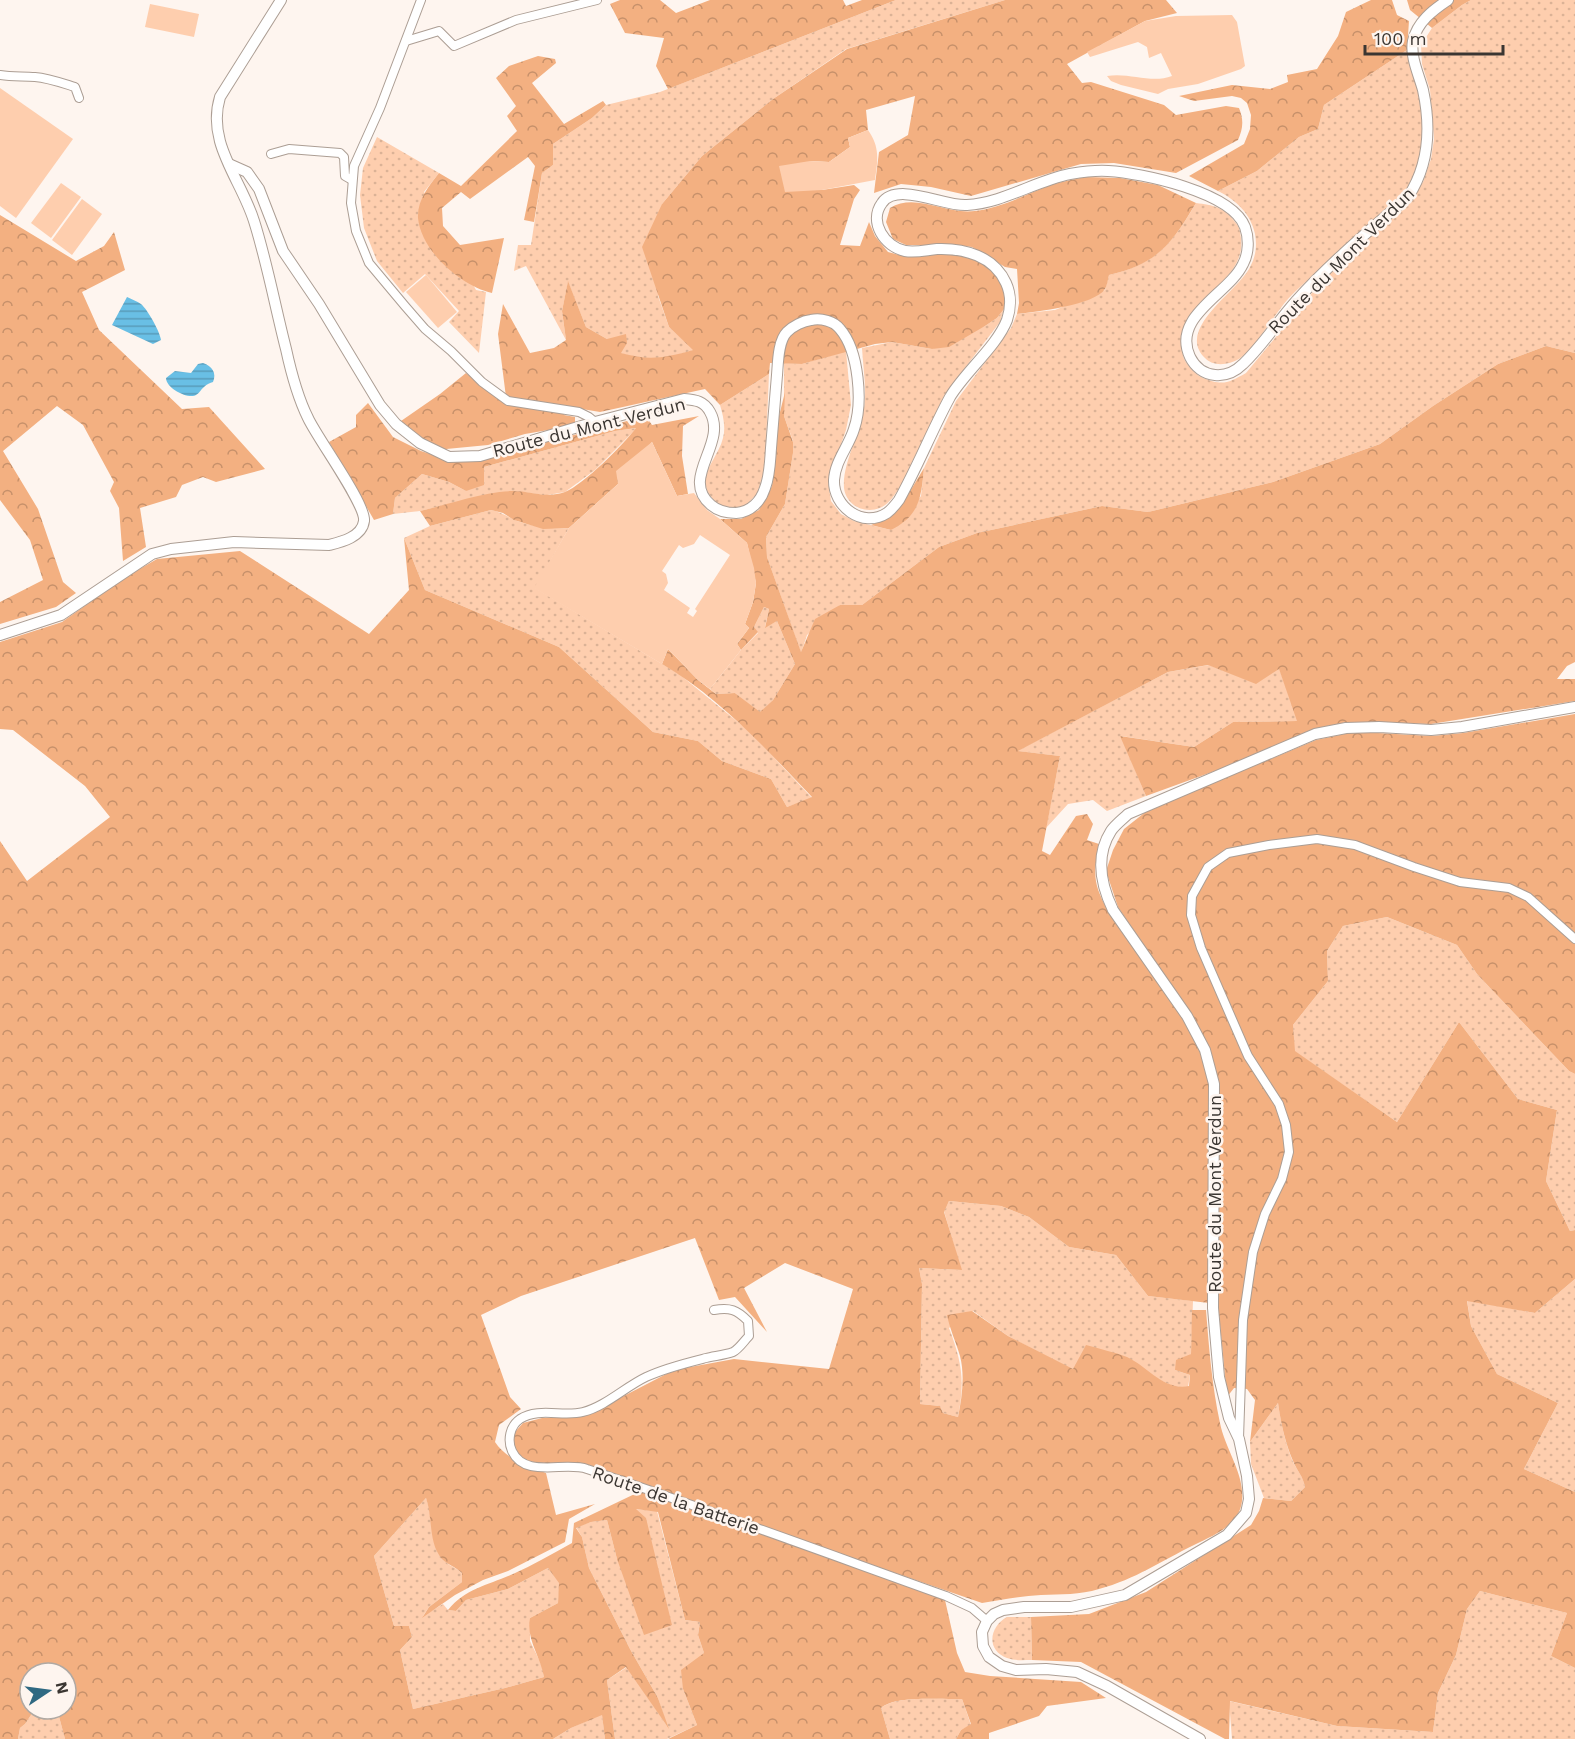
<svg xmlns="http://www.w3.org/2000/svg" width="1575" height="1739" viewBox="0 0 1575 1739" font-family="'Work Sans',sans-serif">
<defs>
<pattern id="grass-dots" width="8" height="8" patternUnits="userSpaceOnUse" patternTransform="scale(1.5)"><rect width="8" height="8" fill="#feceae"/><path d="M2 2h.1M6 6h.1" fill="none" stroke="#dbb296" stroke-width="1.8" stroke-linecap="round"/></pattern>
<pattern id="forest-crowns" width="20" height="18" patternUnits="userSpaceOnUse" patternTransform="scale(1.5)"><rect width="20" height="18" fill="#f3b081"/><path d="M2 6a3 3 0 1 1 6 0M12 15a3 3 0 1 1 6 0" fill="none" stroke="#c6906a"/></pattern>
<pattern id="water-rules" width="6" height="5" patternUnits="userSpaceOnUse" patternTransform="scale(1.5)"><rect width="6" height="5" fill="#69bfe5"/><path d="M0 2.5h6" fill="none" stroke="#589cba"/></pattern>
</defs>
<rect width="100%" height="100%" fill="#fef5ef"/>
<g fill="url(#grass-dots)">
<polygon points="896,0 1005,0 846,49 773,99 702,156 662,204 658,296 669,327 694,350 663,359 638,358 620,353 607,339 586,327 568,282 562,311 566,340 526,266 514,271 518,245 531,245 542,173 553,165 553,144 592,118 606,105 660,92"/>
<path d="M1471,0H1575V353L1546,346L1498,364L1433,406L1380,444L1273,482L1148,512L1102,506L977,533L939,547L862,605H840L807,635L801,653L767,557L766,537L785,504L793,453V441L784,416V363L802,364L846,351L851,405L846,430L828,481L831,501L841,514L854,521L891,530L921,496L924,468L956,401L1011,328L1017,314L1055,310L1105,290L1109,275C1156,264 1172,244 1196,203C1213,205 1224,207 1235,222C1240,227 1240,232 1241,238C1246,274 1203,293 1187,320C1180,331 1180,343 1183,355C1184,363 1196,375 1203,378C1223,386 1228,383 1246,373L1321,282L1409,202L1423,182L1431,159L1434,139L1430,90L1422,64L1421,45L1432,28L1462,5Z"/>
<path d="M1407,50C1421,102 1436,147 1403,195C1378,217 1353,240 1328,262C1315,274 1300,286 1288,299C1274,315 1255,348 1239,359C1229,365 1213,367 1205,358C1174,328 1241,290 1251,265C1256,255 1257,245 1255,234C1251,214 1236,200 1218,191L1257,171L1299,137L1318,129L1324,105Z"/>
<polygon points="377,137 439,173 424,192 476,290 486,292 479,353 449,322 459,311 425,274 403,293 377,261 364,228 360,195 363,168"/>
<path d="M1004,309L1000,322L945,394L900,487C895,494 890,503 882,507C866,515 846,506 844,488C842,463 861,433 864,408C867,389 863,367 862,348L892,342L932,349L985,326L997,318Z"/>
<path d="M769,374L765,468L757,494L744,507C733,508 721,508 713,499C693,478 718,459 723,438C726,427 723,415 720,405Z"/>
<polygon points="637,428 595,470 565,492 547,495 512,491 487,495 420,511 393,514 395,498 422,474 449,482 466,491 484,467 615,431"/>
<path d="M491,510C501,512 508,517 517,521C535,527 550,529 569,528L535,588L679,674L749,731L812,798L787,807L771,779L722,761L698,741L653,732L559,647L425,590L404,538L430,526Z"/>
<polygon points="764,607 769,609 765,627 777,621 795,664 773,700 760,713 735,693 716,694 710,689 741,650 758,633 754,627"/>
<polygon points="1209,665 1256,683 1279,668 1298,721 1233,722 1194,747 1121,736 1146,796 1107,811 1093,800 1068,804 1046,828 1060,756 1017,751 1168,672"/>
<polygon points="1387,917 1457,945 1477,974 1493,991 1569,1071 1575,1074 1575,1230 1570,1231 1546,1181 1557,1110 1518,1099 1459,1022 1397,1122 1294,1051 1293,1025 1328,981 1327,951 1343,926"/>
<path d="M949,1201L1001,1206L1029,1217L1069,1247L1116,1255L1148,1296L1193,1301L1191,1354L1175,1370L1190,1375L1188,1387C1167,1390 1146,1370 1128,1358L1073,1370L1008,1336L973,1311L949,1328C962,1362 965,1381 958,1417L943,1413L940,1406L920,1404L922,1284L919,1268L961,1270L944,1211Z"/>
<polygon points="1575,1279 1575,1492 1524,1469 1558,1403 1497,1374 1471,1326 1467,1300 1535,1313"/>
<path d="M1278,1403C1281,1423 1285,1443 1293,1462C1298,1472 1303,1476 1305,1487L1291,1501L1264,1498L1251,1464L1250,1442Z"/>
<path d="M426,1498C432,1513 434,1552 446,1562C451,1567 457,1568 462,1573V1582L429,1607L423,1616L443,1604L448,1610L456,1611L466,1600L508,1589L548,1568L560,1583L558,1603L530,1618V1641L542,1666L544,1677L505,1688L413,1709L400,1650L412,1637L409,1626H394L374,1556Z"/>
<polygon points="634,1509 657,1511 685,1620 700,1622 698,1635 704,1653 683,1689 697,1725 667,1739 615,1739 607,1680 627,1667 667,1726 658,1698 630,1649 589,1568 582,1537 576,1527 591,1522 607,1520 617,1559"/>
<polygon points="1480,1591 1567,1613 1551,1656 1575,1668 1575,1739 1232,1739 1229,1701 1337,1726 1433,1732 1438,1693 1456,1655 1467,1609"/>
<path d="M1007,1617H1031L1032,1660C1023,1660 1015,1661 1007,1658C986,1650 989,1627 1007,1617Z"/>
<path d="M962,1699L971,1725L961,1730L956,1739H890L881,1708C897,1695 941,1700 962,1699Z"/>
<polygon points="35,1709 57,1709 65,1739 18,1739 20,1728 25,1724"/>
<polygon points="602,1714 605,1739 553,1739 571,1728"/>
</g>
<g fill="url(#forest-crowns)">
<polygon points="620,0 660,0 676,13 710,0 843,0 846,6 862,0 896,0 668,89 656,66 664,38 625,33 610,4"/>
<path d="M1005,0H1166L1177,13L1145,21L1067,64L1082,83L1091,82L1164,105L1176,115L1226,106L1239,108C1244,120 1243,129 1238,140L1176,173L1114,163L1081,164L971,196L931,187L901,184L874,193L879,152L908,135L915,96L866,110L868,130L848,138L850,147L829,162L810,161L822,190L854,185L860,190L854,199L840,245L860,246L869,222L875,236L888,252L903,256L954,253L969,255L990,266L1005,290L1004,309L997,318L985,326L949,347L932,349L892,342L875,344L802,364L770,363L769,374L720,405L705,389L600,412L570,407L564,415L575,417V423L560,428L525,434L488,445L436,450L414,435L401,421L440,394L466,373L507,405L498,334L503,304L530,353L554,348L566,340L562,311L568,281L586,327L607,339L626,334L627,343L621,353C649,361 665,358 693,350L669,327L642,247L662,204L702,156L773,99L847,49Z"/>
<polygon points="1371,0 1392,0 1397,15 1409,21 1407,50 1324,105 1318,129 1299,137 1257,171 1218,191 1189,176 1244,144 1250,129 1251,115 1247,103 1241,98 1232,96 1194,101 1179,96 1232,85 1270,89 1288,82 1287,75 1317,69 1338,36 1346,12"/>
<polygon points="1407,0 1471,0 1462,5 1432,28 1410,10"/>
<path d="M538,56L555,59L556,63L532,83L564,124L603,101L606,105L592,118L553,144V165L542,173L534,222L524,220L535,166L528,157L470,199L461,192L442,208L443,226L460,245L504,238L492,293C461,286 421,251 418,218C417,200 429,186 439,173L461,186L517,131L507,116L516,106L496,78L509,66Z"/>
<path d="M1086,177L1120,178L1158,185L1196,203C1171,245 1157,264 1109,275C1108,279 1107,286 1105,289C1095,305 1035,312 1017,314L1019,303L1017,269L1005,267L972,247L956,245H906L893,239L886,222L890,208C916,192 946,215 975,211C1002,208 1028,193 1054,184C1064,181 1075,179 1086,177Z"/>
<polygon points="0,215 76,261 104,246 114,232 125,270 82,292 99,330 182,409 209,407 265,469 216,482 203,477 182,485 176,497 140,508 146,547 123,561 119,508 110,491 114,482 83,425 57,406 3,451 38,509 63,582 76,593 56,607 0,624 0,602 43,580 30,540 0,500"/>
<path d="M1546,346L1575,353V662L1567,666L1557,679H1575V701L1431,724L1347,722L1313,729L1234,764L1146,796L1120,736L1194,747L1233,722L1297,721L1279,669L1256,684L1208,665L1168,672L1018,751L1060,756L1042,851L1050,855L1076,816L1087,814L1093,824L1087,840L1099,844C1093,877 1093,883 1109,913L1185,1018L1203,1051L1211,1084L1209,1303L1148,1296L1116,1255L1069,1247L1029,1217L1001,1206L949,1201L944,1212L962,1270L919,1268L922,1284L920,1404L940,1406L943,1413L958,1417C962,1398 965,1375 960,1356C956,1342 950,1330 947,1315L972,1311L1008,1336L1073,1369L1086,1345C1100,1349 1114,1352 1127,1357C1147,1366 1164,1391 1189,1386L1190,1375L1175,1370L1176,1360L1191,1354L1192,1310H1206C1209,1348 1212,1386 1220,1423C1225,1449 1245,1474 1242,1501C1239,1526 1214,1535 1194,1545C1161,1561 1136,1579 1099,1589C1080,1595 1061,1594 1041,1595C1021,1596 1002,1600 982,1603L582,1465L541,1464L526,1460L513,1449L512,1442L515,1432L523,1423L542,1418H572L589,1414L674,1370L734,1359L829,1369L853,1289L785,1263L744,1288L767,1332L735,1297L719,1300L695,1238L521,1296L481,1315L510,1397L521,1409L499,1425L495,1442C506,1459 528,1466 546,1473L556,1515L595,1504L569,1519L565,1542L508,1571L483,1580L455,1595L422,1618L429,1607L462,1582V1573C456,1567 448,1565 442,1559C428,1543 433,1518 426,1498L374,1556L394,1626H409L412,1637L400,1650L413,1709L505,1688L544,1677C540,1655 526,1640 530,1618L558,1603L559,1583L548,1568L508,1589L466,1600L456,1611L448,1610C466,1588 489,1585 513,1574C533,1565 552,1554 572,1543L574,1523L643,1490L945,1600L957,1653L965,1672L990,1676L1081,1682L1106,1698L1047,1706L1039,1716L989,1733V1739H956L961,1730L971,1724L962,1699C941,1700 896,1695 881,1708L890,1739H668L697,1725L683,1689L681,1670L704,1653L698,1635L700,1622L685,1620L658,1512L636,1509L646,1518L672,1625L644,1635L617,1559L607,1520L591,1522L576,1528L582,1537L589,1568L630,1649L658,1698L669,1729L626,1667L607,1680L615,1739H605L602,1715L571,1728L553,1739H65L57,1709H66V1673H30V1709H35L25,1724L20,1728L18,1739H0V841L27,881L110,817L85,786L13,730L0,729V642L62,622L124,578L157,559L240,551L369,634L409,590L404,538L425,590L559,647L653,732L698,741L722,761L771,779L787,807L812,797C766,749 720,698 662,664L668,649L698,680L716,694L735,693L760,712L773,700L795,664L777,621L765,628L769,609L764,607L754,627L758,632L741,650L737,644L749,628L745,624L753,602L756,583L747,543L720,519H741L759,510L772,486L779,416L785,392L784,416L793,442V453L785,504L766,537L767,557L801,652L815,619L840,605H862L939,547L977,533L1102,506L1148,512L1273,482L1380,444L1433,406L1498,364Z"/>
<path d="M368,403L393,437L421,451L445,459H482L646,416L652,425L699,416L683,426L682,456L688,494L677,496L652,442L618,484L569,528L543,529L514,520L503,513L491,510L430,526L420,511C450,504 480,493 510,491C529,490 546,499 565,492C583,485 624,444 636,428L615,431L484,467V485L466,491L449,482L422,474L395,498L393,514L374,520L329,442L356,427V415Z"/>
<path d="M924,468C921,498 920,515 891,530L871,525L890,517L903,503Z"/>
<path d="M1575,714V1074L1569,1071L1493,991L1477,974L1457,945L1387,917L1343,926L1327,951L1328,981L1293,1025L1295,1051L1397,1122L1459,1022L1518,1099L1557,1110L1546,1181L1570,1231L1575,1230V1279L1535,1313L1467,1301L1471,1326L1497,1374L1558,1403L1524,1469L1575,1492V1668L1551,1656L1567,1613L1480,1591L1467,1609L1456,1655L1438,1693L1433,1732L1337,1726L1230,1701L1229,1739H1225L1081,1662L1032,1660L1031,1617L1089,1614L1146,1592L1251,1525L1259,1511L1263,1498L1291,1501L1305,1487C1303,1476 1297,1471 1293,1461C1285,1442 1281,1424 1278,1403L1250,1442L1255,1400L1247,1389L1234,1388L1227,1397L1218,1304L1216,1083L1190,1014L1118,907L1106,871L1113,850L1124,829L1148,810L1316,740L1349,733H1378L1432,736L1463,733Z"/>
</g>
<g fill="#feceae" fill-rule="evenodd">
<polygon points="150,4 199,14 194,37 145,27"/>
<path d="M1232,15L1237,22L1245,66L1241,69L1198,84L1168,89L1158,94L1121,85L1111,81L1107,76C1129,72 1151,84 1172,76L1161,53L1149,58L1147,47L1138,42L1090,57L1087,52L1145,21L1176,16Z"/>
<polygon points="0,88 73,139 16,218 0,206"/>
<path d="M868,130C880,147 878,160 875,180L822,190L785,192L779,166L810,161L829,162L850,147L848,138Z"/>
<polygon points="61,183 81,197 51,238 31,223"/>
<polygon points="82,199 102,214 72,255 52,240"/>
<polygon points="426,275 457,312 438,328 406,292"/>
<path d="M652,442L677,496L694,493L707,510L720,519L747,543L754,568L756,583L753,602L745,624L749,628L737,644L741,650L710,689L698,680L668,649L662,664L534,588L569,528L618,484L616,471ZM700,535L730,555L695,609L697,611L693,617L687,613L690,608L664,590L668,583L666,574L662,571L679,545L683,548L694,544Z"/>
</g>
<g fill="url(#water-rules)">
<path d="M127,297C131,299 137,301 141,304C148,310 160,332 161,340L153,344L112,325Z"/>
<path d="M203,363C212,366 217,373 213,382C210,383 207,384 204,387C200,390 199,395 193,396C183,397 166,387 166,378L175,371L191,373L198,364Z"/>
</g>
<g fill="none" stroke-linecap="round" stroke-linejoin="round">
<defs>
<g id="minor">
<polyline points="421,0 380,108 354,166 351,203 356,231 369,263 405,306 425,329 451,351 482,382 508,401 579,412 589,417 595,422"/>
<polyline points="406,41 439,31 454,46 516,20 597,0"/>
<path d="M0,75C12,77 23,76 35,77C48,78 62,83 75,87L79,98"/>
<polyline points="271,154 289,149 340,153 344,157 345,176 352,180"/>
<path d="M714,1310C730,1307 737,1310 748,1321L749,1336C744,1341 739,1349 733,1352C725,1355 714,1356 706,1358C686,1363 665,1368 646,1377C625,1387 606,1406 583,1412C563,1417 538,1407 520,1419C510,1426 507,1440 512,1451C525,1479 565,1461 587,1469C707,1509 826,1553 946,1596L972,1608L987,1621"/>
<polyline points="1239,1438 1243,1320 1253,1252 1265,1214 1282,1179 1289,1152 1286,1125 1279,1104 1248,1056 1201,948 1191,915 1192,896 1208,867 1228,853 1269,845 1317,839 1355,845 1414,867 1460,882 1509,888 1528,897 1575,939"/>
</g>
<g id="tertiary">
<path d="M229,164L247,172L259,189L283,251L319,304L380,405L396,424L420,443L449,457L480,456L595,422L684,399C696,400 704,401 710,412C728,444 679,478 711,505C718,511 727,513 736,513C751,512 761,501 765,488C770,475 770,461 771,448C773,423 775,399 777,375C778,363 778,341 787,332C793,326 803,321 811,320C821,318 834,321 840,329C859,351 863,403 854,429C849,446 835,461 834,480C833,506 862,529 887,513C891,510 896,504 899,500C918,466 932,430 950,397C965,372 997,346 1007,320C1011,308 1011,294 1006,283C994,256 964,248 937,249C926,250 916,253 905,251C885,247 868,222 882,203C897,181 945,207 967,205C1003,203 1035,181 1070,174C1082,172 1095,170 1108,171C1142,173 1232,192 1245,227C1249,238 1249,253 1243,264C1229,294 1171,316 1190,357C1195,367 1204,374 1215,375C1226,376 1235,372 1243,364C1263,345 1278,321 1296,301C1330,263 1370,230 1408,197C1429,165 1431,127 1423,90C1419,75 1410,57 1413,41C1417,22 1433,10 1448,0"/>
<path d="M0,635L61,615L152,554L171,549L234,542L329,545C341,542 362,537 364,521C366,504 317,438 308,418C297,396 291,372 286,349C275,306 267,262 254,221C241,179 206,143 220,97L281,0"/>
<path d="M1200,1739L1107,1686L1077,1672L1046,1669L1016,1670L1002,1666L989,1657L983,1646L982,1632L987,1621L994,1614L1003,1610L1024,1607H1071L1125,1595L1227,1535L1246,1513L1249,1499L1247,1476L1239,1439L1229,1418L1219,1377L1213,1308L1214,1084L1205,1050L1187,1016L1113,910C1101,885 1095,856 1111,831C1115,825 1123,819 1128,814L1315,734L1346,728L1379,727L1431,730L1462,727L1575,707"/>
</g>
</defs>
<use href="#minor" stroke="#ac9e94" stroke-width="10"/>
<use href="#tertiary" stroke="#ac9e94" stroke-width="12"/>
<use href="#minor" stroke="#fff" stroke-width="8"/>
<use href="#tertiary" stroke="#fff" stroke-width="10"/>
</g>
<g text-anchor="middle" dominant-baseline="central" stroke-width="5" stroke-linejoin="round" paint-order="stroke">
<g font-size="18" fill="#3b3632" stroke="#fef5ef">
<text transform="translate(1341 260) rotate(-45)">Route du Mont Verdun</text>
<text transform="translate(589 427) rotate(-14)">Route du Mont Verdun</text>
<text transform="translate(1214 1194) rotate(-90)">Route du Mont Verdun</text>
<text transform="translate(676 1500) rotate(19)">Route de la Batterie</text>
</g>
</g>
<g transform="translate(48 1691) rotate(77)"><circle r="28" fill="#fef5ef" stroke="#b0a9a3" stroke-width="1.5"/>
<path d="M0-4.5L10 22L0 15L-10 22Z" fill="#2f6982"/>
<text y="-9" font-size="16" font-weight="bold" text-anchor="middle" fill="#3b3632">N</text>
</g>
<path d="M1365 45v9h138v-9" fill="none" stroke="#3b3632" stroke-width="3"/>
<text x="1374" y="45" font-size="18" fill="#3b3632" stroke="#fef5ef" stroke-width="4.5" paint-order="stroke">100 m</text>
</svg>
